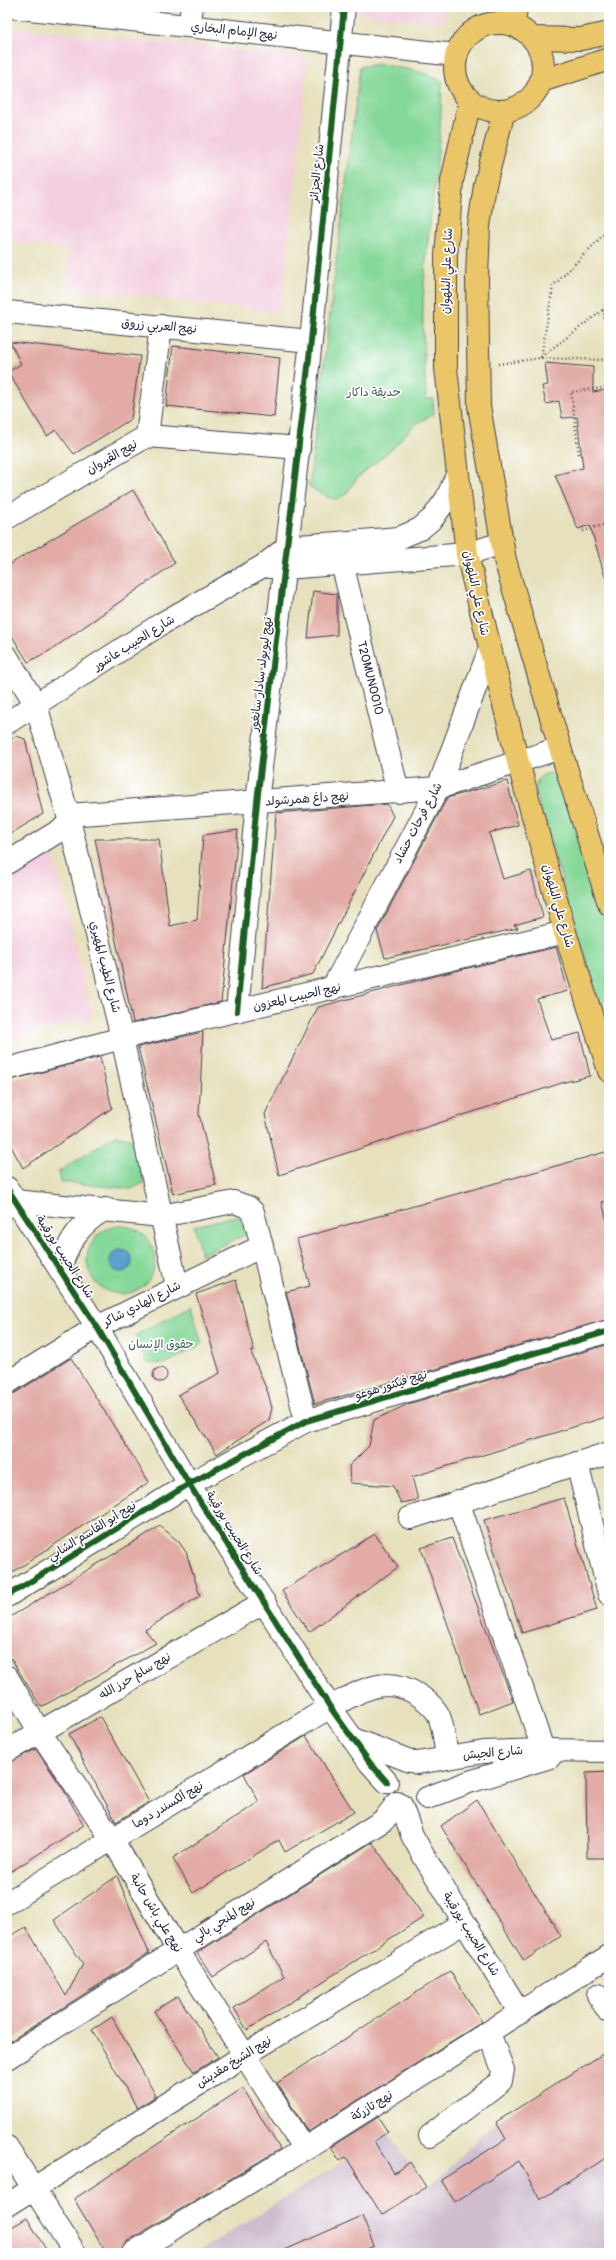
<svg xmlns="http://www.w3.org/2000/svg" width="616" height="2260" viewBox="0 0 616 2260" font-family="Pangolin,'Playpen Sans Arabic',sans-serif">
<rect width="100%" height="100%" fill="#fff"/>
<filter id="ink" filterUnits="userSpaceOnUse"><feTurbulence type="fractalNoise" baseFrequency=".025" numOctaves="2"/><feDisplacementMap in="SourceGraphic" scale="8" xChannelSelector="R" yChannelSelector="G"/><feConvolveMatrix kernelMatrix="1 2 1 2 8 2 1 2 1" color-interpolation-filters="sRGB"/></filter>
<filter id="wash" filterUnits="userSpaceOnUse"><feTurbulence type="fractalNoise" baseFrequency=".012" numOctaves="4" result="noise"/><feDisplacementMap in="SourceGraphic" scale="16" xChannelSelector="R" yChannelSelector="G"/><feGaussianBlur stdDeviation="0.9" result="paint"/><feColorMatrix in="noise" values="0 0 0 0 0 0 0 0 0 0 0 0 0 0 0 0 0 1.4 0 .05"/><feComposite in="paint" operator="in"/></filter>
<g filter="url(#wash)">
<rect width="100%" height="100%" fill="#e6e0bc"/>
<g fill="#f3cfdf">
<polygon points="360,7 446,7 443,23 359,14"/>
<polygon points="7,27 308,57 281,313 68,287 68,249 7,242"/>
<polygon points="53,851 93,1018 7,1040 7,872 21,863"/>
</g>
<polygon fill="#cfbdce" points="609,2050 609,2253 196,2253 388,2133 427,2189 496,2122"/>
<g fill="#85d899" stroke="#547d6a">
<path d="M379,64L421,72L442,81C442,155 426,229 423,303C422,335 425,368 426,400L433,398L434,414L414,425L392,449L358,477L346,494L337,499L326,497L309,486L360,67Z"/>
<polygon points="550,773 561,778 564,785 609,932 608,1029 535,793 537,780 544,774"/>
<polygon points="115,1135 135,1139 144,1183 131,1189 60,1182 58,1172"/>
<polygon points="235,1216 244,1219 249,1233 201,1255 194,1226"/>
<circle cx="121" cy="1260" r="34"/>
<polygon points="191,1305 202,1344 165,1364 147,1363 135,1336"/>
</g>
<circle fill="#5da1d1" stroke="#406286" cx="121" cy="1261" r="11"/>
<g id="blocks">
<g fill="#e2aba6">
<polygon points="10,342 140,356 131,419 74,454 56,430 47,436 8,372 21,364"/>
<polygon points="173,346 280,358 274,417 166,406"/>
<polygon points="545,363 593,367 593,392 606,390 609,402 609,577 605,577 590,525 578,529 555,475 583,468 577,417 562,418 559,401 546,404 542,386 548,385"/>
<polygon points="133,490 175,563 51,650 28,662 7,628 7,566"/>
<polygon points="313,591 337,594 337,635 308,638"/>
<polygon points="16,736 25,739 43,814 7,836 7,742"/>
<polygon points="507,781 518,825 489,833 503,879 531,871 543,917 514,925 518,928 385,958 377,931 447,798"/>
<polygon points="387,804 393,816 313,974 262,988 276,813"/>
<polygon points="238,830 221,1002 133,1023 95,839 159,839 170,926 197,920 203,835"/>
<polygon points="556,947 568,991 537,999 551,1040 580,1033 590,1076 565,1082 279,1175 265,1114 318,1007 443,974"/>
<polygon points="203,1032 199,1114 216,1185 173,1194 138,1047"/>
<polygon points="100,1057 112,1108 23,1168 7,1139 7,1081"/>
<polygon points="609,1151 609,1200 602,1202 609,1228 609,1319 315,1404 286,1292 310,1286 297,1239"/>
<polygon points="236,1280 254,1351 251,1352 268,1393 272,1408 269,1420 217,1454 178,1395 220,1373 196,1294"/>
<polygon points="609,1344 609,1416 412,1477 418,1500 401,1503 393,1486 350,1483 349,1466 369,1446 374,1420 408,1404"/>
<polygon points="71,1358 149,1482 7,1576 7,1398"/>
<circle cx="160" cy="1375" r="7"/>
<polygon points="564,1498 597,1610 522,1633 484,1520"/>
<polygon points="160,1526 179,1542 186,1552 200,1596 145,1630 156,1643 41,1707 7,1652 7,1619"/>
<polygon points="375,1534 398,1567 309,1632 282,1591"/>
<polygon points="452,1538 513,1701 479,1714 421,1548"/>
<polygon points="100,1717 149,1802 116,1822 69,1734"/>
<polygon points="306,1736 354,1812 285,1852 279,1840 193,1893 173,1858 259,1802 244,1774"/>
<polygon points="36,1749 63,1789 84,1825 7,1874 7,1763"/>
<polygon points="609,1772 609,1858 587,1858 586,1773"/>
<polygon points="477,1800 561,1936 524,1961 441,1826"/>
<polygon points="372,1842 424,1917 247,2030 234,2008 284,1976 266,1942 213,1977 197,1953"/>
<polygon points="117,1876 149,1953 7,2043 7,1938 26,1927 66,1996 83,1964 54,1920"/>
<polygon points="450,1971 482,2022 308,2132 277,2083"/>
<polygon points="178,1996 218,2057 194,2072 154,2011"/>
<polygon points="112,2017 156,2096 137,2108 92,2030"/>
<polygon points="609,2050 609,2156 540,2200 519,2161 455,2202 441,2180 506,2139 496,2122"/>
<polygon points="243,2088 280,2149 126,2242 121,2252 106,2253 74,2199"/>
<polygon points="378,2117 388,2132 374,2141 394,2173 410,2162 426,2187 382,2215 346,2157 340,2161 331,2147"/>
<polygon points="362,2216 374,2246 358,2253 278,2253"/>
<polygon points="27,2218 48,2253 7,2253 7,2230"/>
</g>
</g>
</g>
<g filter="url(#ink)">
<use href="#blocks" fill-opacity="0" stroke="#3f3e4e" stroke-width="1"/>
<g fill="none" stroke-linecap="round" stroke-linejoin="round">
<defs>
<g id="minor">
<polyline points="11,7 456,55"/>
<polyline points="189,26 192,7"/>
<polyline points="7,312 311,341"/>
<polyline points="147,436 161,326"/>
<polyline points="7,518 147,436 299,448"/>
<polyline points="342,563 398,792"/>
<polyline points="270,567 285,568 467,554 502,543"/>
<polyline points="7,657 36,705 68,815 122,1038 177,1286"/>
<polyline points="7,723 161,624 263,566 287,547 399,538 420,529 433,518 447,498 457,475"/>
<polyline points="68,815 438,788 560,748"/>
<polyline points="7,863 70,824"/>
<polyline points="332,989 438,788 489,651"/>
<polyline points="237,1011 257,802 311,341 344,7"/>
<polyline points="7,1069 122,1038 565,932"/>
<polyline points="7,1188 97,1327 189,1484 330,1707 370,1763 387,1782"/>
<polyline points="7,1207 15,1201 161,1216 234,1202 248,1207 253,1212 262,1246 306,1421"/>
<path d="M60,1271C67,1242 80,1223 106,1209"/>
<polyline points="7,1383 97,1327 262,1246"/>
<polyline points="577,1463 609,1594"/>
<polyline points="458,1501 546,1758"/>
<polyline points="410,1518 609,1453"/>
<polyline points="7,1596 189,1484 306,1421 609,1331"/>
<polyline points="7,1677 39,1731 112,1839 178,1950 304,2149"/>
<polyline points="353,1739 410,1761"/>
<polyline points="7,1751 264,1602"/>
<polyline points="417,1763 484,1752 544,1750 609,1751"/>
<polyline points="427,1798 469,1782 550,1757"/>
<polyline points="401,1805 412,1835 423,1855 520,2013"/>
<path d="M7,1903L330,1707C362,1691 385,1673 420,1696C427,1701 435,1707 439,1716C444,1728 445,1745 447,1758"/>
<polyline points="598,1995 609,2012"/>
<polyline points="7,2058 384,1820 397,1803"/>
<polyline points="430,2136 501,2081 503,2070 489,2033"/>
<polyline points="7,2147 75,2253"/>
<polyline points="7,2205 245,2055 463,1923"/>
<polyline points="133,2253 304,2149 609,1956"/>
</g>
<g id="major">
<circle cx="499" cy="67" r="44"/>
<polyline points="514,25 516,7"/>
<polyline points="532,38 581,39 609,33"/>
<polyline points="541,81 609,59"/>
<polyline points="470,101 452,181 446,256 446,368 467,554 518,762 565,932 609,1071"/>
<polyline points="504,111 485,185 479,226 477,278 479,406 505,560 560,748 609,904"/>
</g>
</defs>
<use href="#minor" stroke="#3f3e4e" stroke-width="24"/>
<use href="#major" stroke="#3f3e4e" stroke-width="24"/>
<g stroke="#3f3e4e" stroke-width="2.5" stroke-dasharray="1 3" stroke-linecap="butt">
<polyline points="609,299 603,310 609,344"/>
<polyline points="541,357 603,310"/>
<polyline points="541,358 553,286 609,229"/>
<polyline points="498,364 541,358 609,360"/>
<polyline points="579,454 571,392 609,387"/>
<polyline points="583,531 609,523"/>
</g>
<use href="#minor" stroke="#fff" stroke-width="22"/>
<use href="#major" stroke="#ebc669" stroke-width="22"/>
<defs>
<g id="cycleway">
<polyline points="237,1011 257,802 311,341 344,7"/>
<polyline points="7,1188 97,1327 189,1484 330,1707 370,1763 387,1782"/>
<polyline points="7,1596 189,1484 306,1421 609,1331"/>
</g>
</defs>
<use href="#cycleway" stroke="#fff" stroke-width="8"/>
<use href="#cycleway" stroke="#1b5e20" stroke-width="6"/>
</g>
</g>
<g text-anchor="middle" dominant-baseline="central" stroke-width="3.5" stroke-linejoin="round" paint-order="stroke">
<g font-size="12" fill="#22223b" stroke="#fff">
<text transform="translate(234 31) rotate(6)">نهج الإمام البخاري</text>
<text transform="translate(317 173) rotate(-84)">شارع الجزائر</text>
<text transform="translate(447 271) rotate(-88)">شارع علي البلهوان</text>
<text transform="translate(159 326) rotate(5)">نهج العربي زروق</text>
<text transform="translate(112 457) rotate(-30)">نهج القيروان</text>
<text transform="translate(476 593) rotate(78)">شارع علي البلهوان</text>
<text transform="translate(134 643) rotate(-32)">شارع الحبيب عاشور</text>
<text transform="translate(261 674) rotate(-83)">نهج ليوبولد سادار سانغور</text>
<text transform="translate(370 678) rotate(76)">T20MUN0010</text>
<text transform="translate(307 799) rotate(-4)">نهج داغ همرشولد</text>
<text transform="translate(418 823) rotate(-62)">شارع فرحات حشاد</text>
<text transform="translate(558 906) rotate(74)">شارع علي البلهوان</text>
<text transform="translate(105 967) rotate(76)">شارع الطيب المهيري</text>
<text transform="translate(297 997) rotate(-13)">نهج الحبيب المعزون</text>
<text transform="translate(65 1257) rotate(57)">شارع الحبيب بورقيبة</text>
<text transform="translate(142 1304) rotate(-27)">شارع الهادي شاكر</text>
<text transform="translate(391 1385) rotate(-17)">نهج فيكتور هوغو</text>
<text transform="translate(92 1531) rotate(-32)">نهج أبو القاسم الشابي</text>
<text transform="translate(234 1533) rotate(58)">شارع الحبيب بورقيبة</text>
<text transform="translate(135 1676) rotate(-30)">نهج سالم حرز الله</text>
<text transform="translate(493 1753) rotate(-5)">شارع الجيش</text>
<text transform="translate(168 1805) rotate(-31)">نهج ألكسندر دوما</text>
<text transform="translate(156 1913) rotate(59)">نهج علي باش حانبة</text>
<text transform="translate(224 1920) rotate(-32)">نهج المنجي بالي</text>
<text transform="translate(471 1934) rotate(58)">شارع الحبيب بورقيبة</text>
<text transform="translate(234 2062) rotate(-32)">نهج الشيخ مقديش</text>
<text transform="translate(372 2106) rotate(-32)">نهج تازركة</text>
</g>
<g font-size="12" fill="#45625c" stroke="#fff">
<text x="374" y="392">حديقة داكار</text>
<text x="161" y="1344">حقوق الإنسان</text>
</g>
</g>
<rect width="616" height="2260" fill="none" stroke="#fff" stroke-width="24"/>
</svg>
